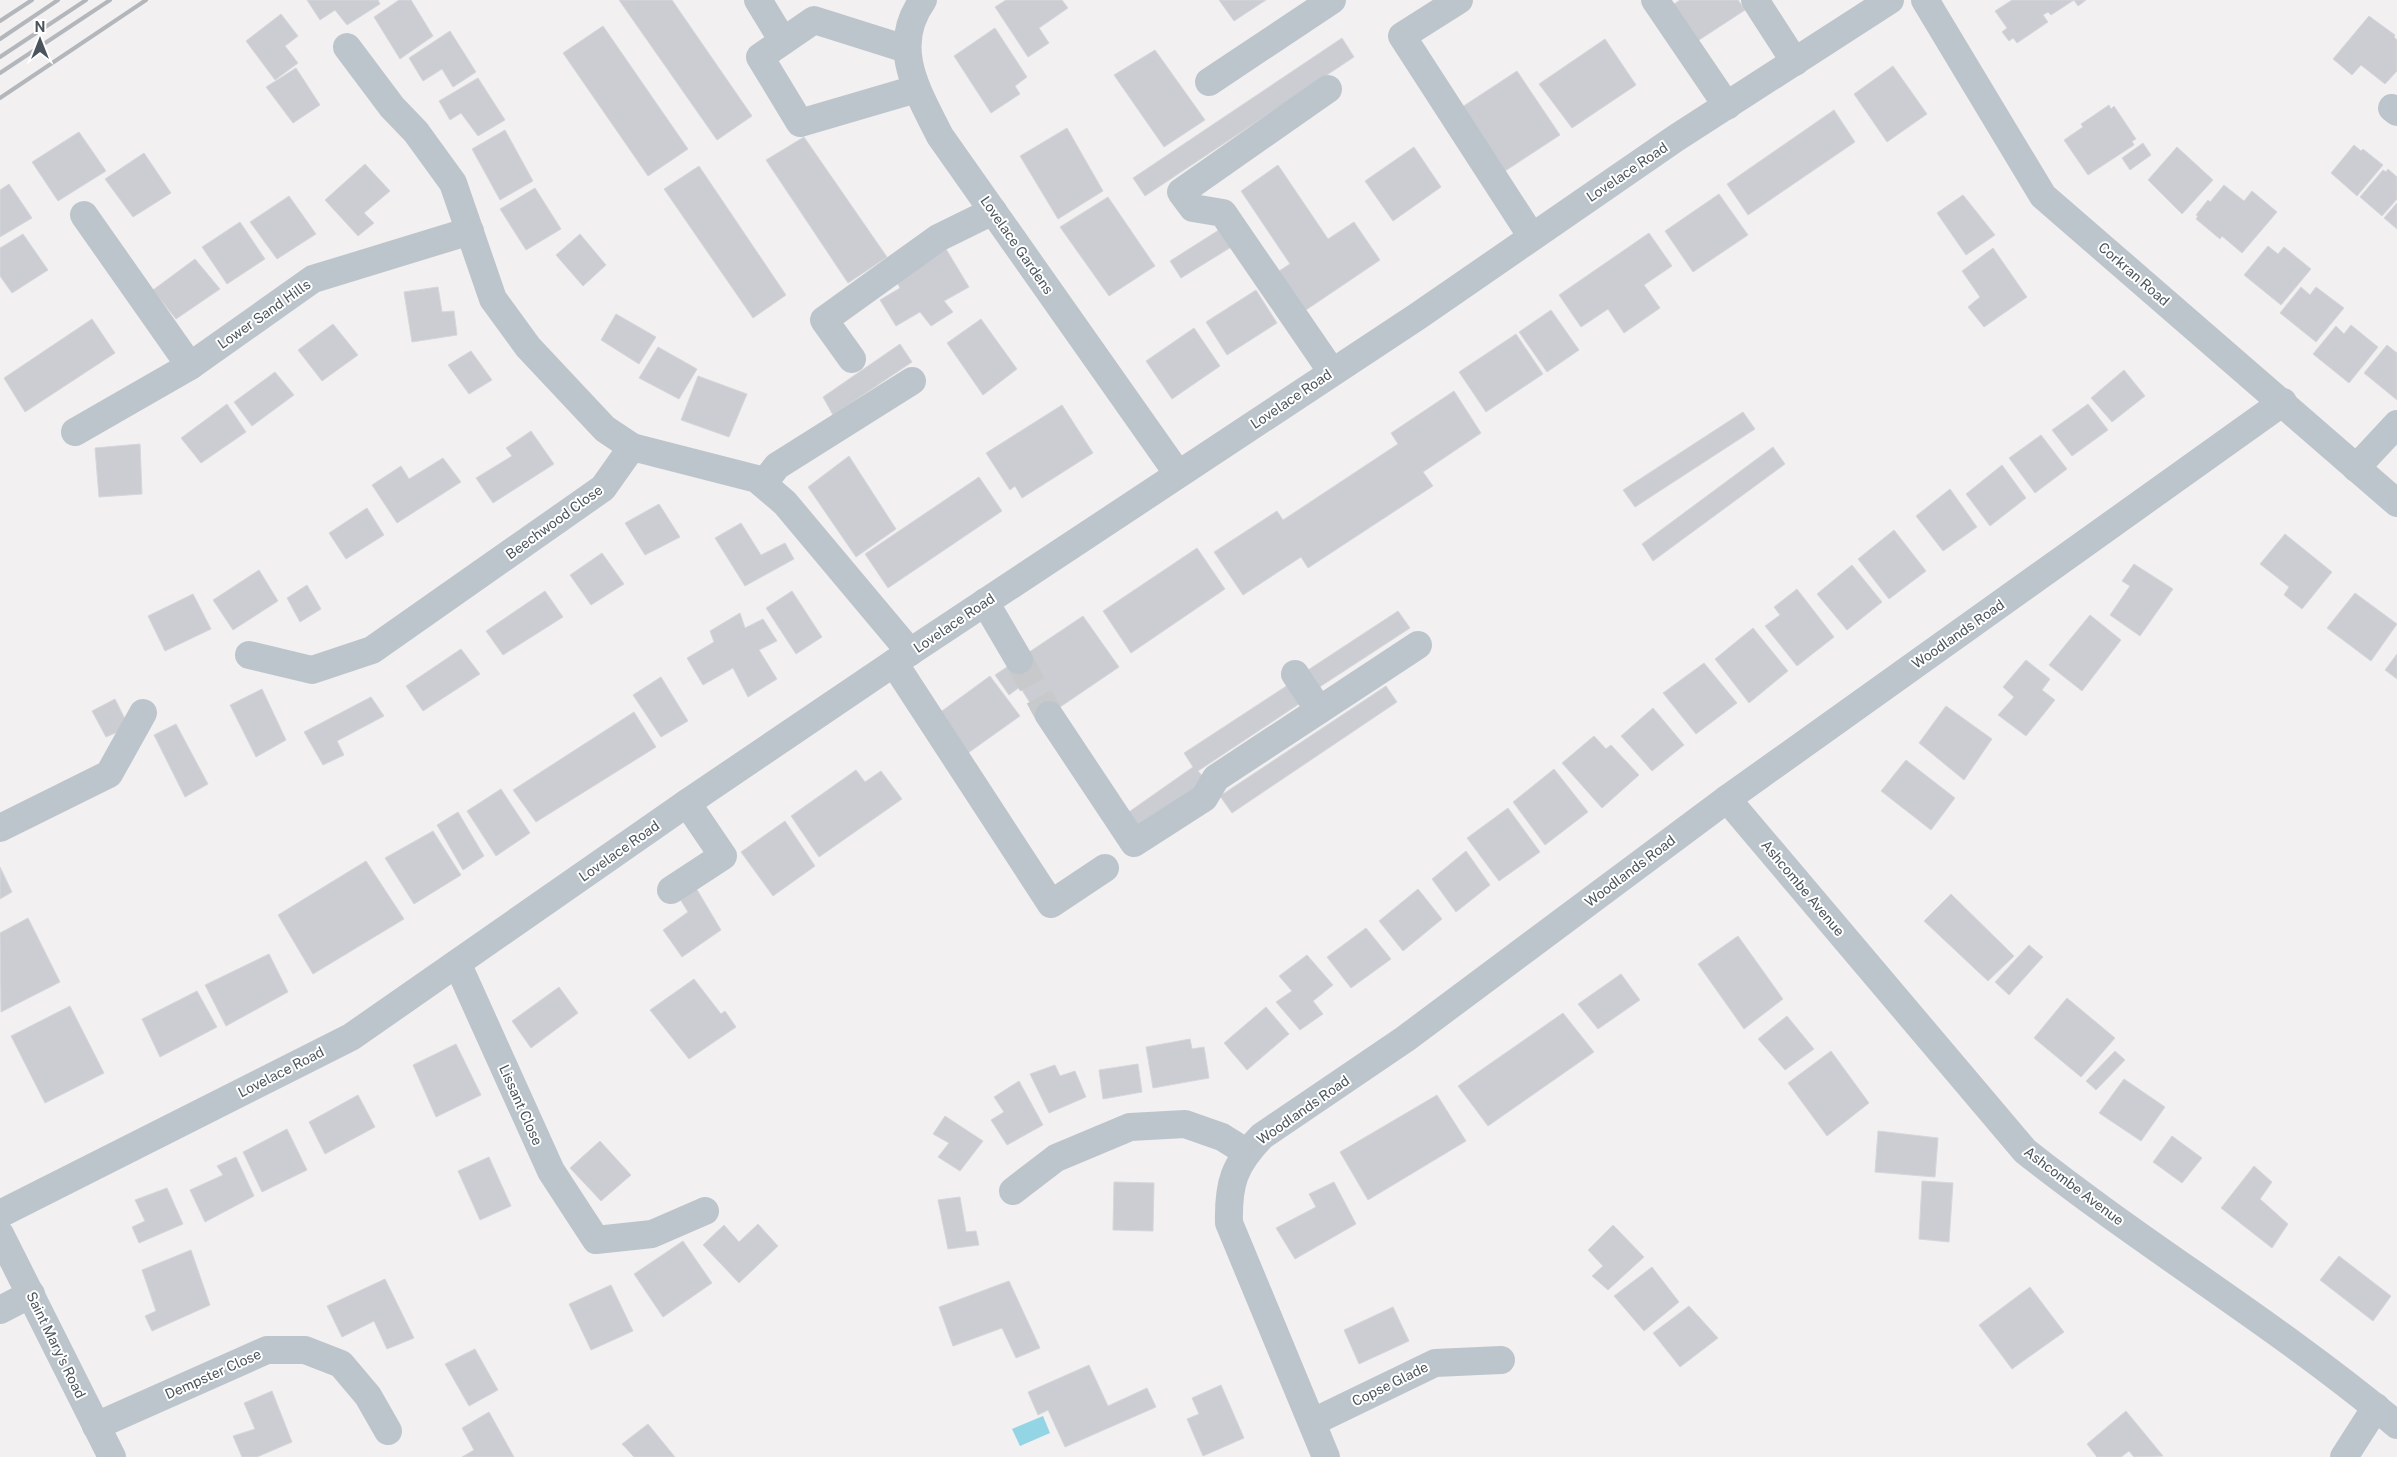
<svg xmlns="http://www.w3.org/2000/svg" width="2397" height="1457" viewBox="0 0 2397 1457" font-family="'Public Sans',sans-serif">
<rect width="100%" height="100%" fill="#f2f0f0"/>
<polygon fill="#94d5e5" points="1043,1416 1050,1433 1020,1446 1012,1429"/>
<g fill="#cbcdd2" stroke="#d5d7db">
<polygon points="307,0 378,0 380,4 347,25 335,10 320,20"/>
<polygon points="399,0 411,0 433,36 400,59 374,17"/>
<polygon points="619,0 672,0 752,116 717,140"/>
<polygon points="1006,0 1062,0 1068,8 1039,28 1049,43 1028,57 995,7"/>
<polygon points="1219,0 1266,0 1234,21"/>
<polygon points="1680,0 1738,0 1745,10 1693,44 1668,8"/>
<polygon points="2012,0 2086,0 2078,6 2074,0 2051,15 2048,12 2043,15 2048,22 2017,43 2013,38 2009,41 2002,32 2007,28 1995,11"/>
<polygon points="281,14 298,36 285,46 298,63 275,80 246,41"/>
<polygon points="2369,16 2395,35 2394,37 2397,40 2397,71 2385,84 2361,65 2352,75 2333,59"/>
<polygon points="603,26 688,149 648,176 563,53"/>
<polygon points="995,28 1027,77 1015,86 1020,94 991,113 954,56"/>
<polygon points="450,31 476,72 453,87 442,69 423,81 409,58"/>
<polygon points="1342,38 1354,57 1145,196 1133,178"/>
<polygon points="1605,39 1636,85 1572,128 1539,84"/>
<polygon points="1155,50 1205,120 1164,147 1114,75"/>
<polygon points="1893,66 1927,114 1887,142 1854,94"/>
<polygon points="296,68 320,105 293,123 266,87"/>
<polygon points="1517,71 1560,135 1499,175 1456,111"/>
<polygon points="478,78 505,120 478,136 461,113 450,120 439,101"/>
<polygon points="2109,105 2111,109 2114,106 2136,139 2132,141 2134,145 2088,175 2064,140 2083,127 2081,124"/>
<polygon points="1834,110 1855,142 1748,215 1727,184"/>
<polygon points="1067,128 1103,191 1058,219 1020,156"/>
<polygon points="505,130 533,181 500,200 472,149"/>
<polygon points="79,132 106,171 58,201 32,162"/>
<polygon points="804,137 887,257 848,283 766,160"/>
<polygon points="2143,143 2151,155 2130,170 2122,158"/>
<polygon points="2354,145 2361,151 2363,149 2383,165 2357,196 2331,173"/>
<polygon points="1414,147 1441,187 1393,221 1365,181"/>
<polygon points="2177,147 2213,180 2182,214 2148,180"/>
<polygon points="144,153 171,193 133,217 105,179"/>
<polygon points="365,164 390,191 364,213 374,223 358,236 325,200"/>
<polygon points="1278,165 1328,239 1354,222 1380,260 1303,312 1276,273 1290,264 1241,191"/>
<polygon points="699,166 786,295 753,318 664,189"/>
<polygon points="2388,169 2397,177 2397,199 2382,216 2360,197 2383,170 2386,172"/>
<polygon points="9,184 32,218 0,237 0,190"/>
<polygon points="2224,185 2244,201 2252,191 2277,212 2242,253 2222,236 2220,239 2196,219 2198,216 2196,215 2208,200 2210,202"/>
<polygon points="535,188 561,229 526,250 500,209"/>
<polygon points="1719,194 1748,235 1693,272 1665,231"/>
<polygon points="1963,195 1995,235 1966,255 1937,213"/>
<polygon points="289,196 316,234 277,259 250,222"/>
<polygon points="1108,197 1155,266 1109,296 1060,227"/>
<polygon points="2397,203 2397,229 2384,218"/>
<polygon points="240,222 265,259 227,284 202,247"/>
<polygon points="1222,228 1233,246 1181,278 1170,261"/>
<polygon points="1649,233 1672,266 1644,285 1660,308 1624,333 1608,309 1581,327 1559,295"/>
<polygon points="23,234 48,270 12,293 0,276 0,248"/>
<polygon points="580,234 606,265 583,286 556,255"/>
<polygon points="943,244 969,287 944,301 953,312 931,326 920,312 896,326 880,300 900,288 894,277"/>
<polygon points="2268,246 2278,254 2284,247 2311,269 2281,305 2244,275"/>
<polygon points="1993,248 2027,297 1984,327 1968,307 1980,297 1962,271"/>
<polygon points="195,259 220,289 176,319 153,290"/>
<polygon points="438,287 442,312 454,311 457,335 412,342 404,292"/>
<polygon points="2301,287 2310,295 2316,287 2344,308 2316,342 2280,313"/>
<polygon points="1256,290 1277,323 1227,355 1206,322"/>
<polygon points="1551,310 1579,350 1547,372 1519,332"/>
<polygon points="616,314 656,337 639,364 601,340"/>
<polygon points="92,319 115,353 25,412 4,378"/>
<polygon points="981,319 1017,369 983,395 947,343"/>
<polygon points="333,324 358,355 322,381 298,350"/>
<polygon points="2351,325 2378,347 2349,383 2313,354 2336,326 2344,334"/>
<polygon points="1194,328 1220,366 1172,399 1146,361"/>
<polygon points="1516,334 1543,374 1486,412 1459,372"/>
<polygon points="900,344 912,362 833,415 823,397"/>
<polygon points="2387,345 2397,353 2397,400 2364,373"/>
<polygon points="658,347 697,369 679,399 639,378"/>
<polygon points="471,351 492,380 469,394 448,365"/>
<polygon points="2124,370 2145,396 2112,422 2091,398"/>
<polygon points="275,372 294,395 252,426 234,402"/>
<polygon points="698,376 747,394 729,437 681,420"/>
<polygon points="1454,391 1481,433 1423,472 1433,486 1308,568 1301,557 1243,595 1214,552 1277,511 1283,520 1398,444 1391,433"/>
<polygon points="227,404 246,432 201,463 181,438"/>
<polygon points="2088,404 2108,430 2072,456 2052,430"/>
<polygon points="1062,405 1093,453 1022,498 1015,486 1010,490 986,453"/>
<polygon points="1743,412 1755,429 1635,507 1623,490"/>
<polygon points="531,431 554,464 493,503 476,478 512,456 506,448"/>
<polygon points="2041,435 2067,469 2035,493 2009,458"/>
<polygon points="140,444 142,494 99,497 95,448"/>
<polygon points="1773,447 1785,464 1653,561 1642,544"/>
<polygon points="849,456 896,529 856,557 808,487"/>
<polygon points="443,458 461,482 397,523 372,485 401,466 409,479"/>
<polygon points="2002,465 2026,498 1990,526 1966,494"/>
<polygon points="979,477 1002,511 888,588 865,554"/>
<polygon points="1950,489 1977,527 1943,551 1916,516"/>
<polygon points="659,504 680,537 645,555 625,523"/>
<polygon points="367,508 384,535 346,559 329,533"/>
<polygon points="741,523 761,555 785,543 794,559 745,586 715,538"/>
<polygon points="1894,530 1926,571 1889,599 1858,559"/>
<polygon points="2285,534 2332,572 2302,609 2284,595 2289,587 2260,564"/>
<polygon points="1197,548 1225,589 1131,653 1103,611"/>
<polygon points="602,553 624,584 591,605 570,575"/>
<polygon points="2134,564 2173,589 2140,636 2110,615 2130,586 2122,581"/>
<polygon points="1852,565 1882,602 1847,630 1817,594"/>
<polygon points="259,570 278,601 233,630 213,600"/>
<polygon points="307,585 321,609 300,622 287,598"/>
<polygon points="1797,589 1834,637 1797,666 1765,626 1780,615 1774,607"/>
<polygon points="545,591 563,617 503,655 486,631"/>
<polygon points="792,591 822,637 796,654 766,608"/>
<polygon points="2355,593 2397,624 2371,661 2327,628"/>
<polygon points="193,594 211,629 165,651 148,616"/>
<polygon points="1398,611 1410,628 1318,688 1308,670"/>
<polygon points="740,613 745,628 763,619 777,641 759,650 777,679 748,697 733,668 703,685 687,658 714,642 710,631"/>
<polygon points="2090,615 2121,640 2082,691 2049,665"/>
<polygon points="1083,616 1119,667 1041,720 1020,687 1009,695 995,675"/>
<polygon points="1753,628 1788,671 1749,703 1715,659"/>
<polygon points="461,649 480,674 423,711 406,686"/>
<polygon points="2397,654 2397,679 2385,670"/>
<polygon points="2026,660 2050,679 2042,690 2055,700 2026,736 1998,715 2014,697 2003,687"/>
<polygon points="1704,663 1737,703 1696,734 1663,693"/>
<polygon points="990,676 1020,716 961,758 931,719"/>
<polygon points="661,677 688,721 661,737 633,695"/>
<polygon points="1291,683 1302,702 1198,771 1206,780 1137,831 1126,814 1193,767 1184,753"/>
<polygon points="1386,686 1397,702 1232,813 1220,796"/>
<polygon points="262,689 286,740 256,757 230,705"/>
<polygon points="371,697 384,716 337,741 344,755 323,765 304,732"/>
<polygon points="115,699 129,727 106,737 92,711"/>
<polygon points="1946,706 1992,739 1964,780 1919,743"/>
<polygon points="1653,708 1684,745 1652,771 1621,736"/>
<polygon points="634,712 656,747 536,822 513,790"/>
<polygon points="176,724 208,784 185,797 154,735"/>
<polygon points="1594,736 1606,749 1611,745 1639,775 1602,808 1562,763"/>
<polygon points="1906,760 1955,798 1931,830 1881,791"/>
<polygon points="1554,769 1588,812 1545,845 1513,802"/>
<polygon points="856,770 865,782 881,771 902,799 819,857 791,816"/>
<polygon points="501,789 530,833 496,856 467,811"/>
<polygon points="1508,808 1540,852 1499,881 1467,838"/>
<polygon points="458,812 484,856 463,870 437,825"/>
<polygon points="785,821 815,866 773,896 741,852"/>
<polygon points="433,831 461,875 414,904 385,858"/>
<polygon points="1466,851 1490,885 1456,912 1432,879"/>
<polygon points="366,861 404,919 313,974 278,915"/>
<polygon points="0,867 12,892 0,899"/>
<polygon points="696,888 721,930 682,957 663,930 688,912 680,899"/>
<polygon points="1418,889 1442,919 1403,951 1379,921"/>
<polygon points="1951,894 2014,956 1988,981 1924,921"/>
<polygon points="28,918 60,982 1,1012 0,933"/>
<polygon points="1366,928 1391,959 1351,988 1327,957"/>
<polygon points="1738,936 1783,999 1744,1029 1698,964"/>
<polygon points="2029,945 2043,957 2009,995 1995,982"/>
<polygon points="269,954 288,992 226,1026 205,985"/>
<polygon points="1307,955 1333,985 1313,1001 1323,1014 1300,1030 1276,1002 1292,991 1279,976"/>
<polygon points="1621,974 1640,1000 1598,1029 1578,1004"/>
<polygon points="694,979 721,1014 725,1011 736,1027 689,1059 650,1010"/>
<polygon points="559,987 578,1013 531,1048 512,1021"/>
<polygon points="197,991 217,1027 160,1057 142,1019"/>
<polygon points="2067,998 2115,1038 2081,1077 2034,1038"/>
<polygon points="70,1006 104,1073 45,1103 11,1036"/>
<polygon points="1266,1007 1289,1034 1247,1070 1224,1043"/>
<polygon points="1563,1013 1594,1052 1488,1126 1458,1086"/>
<polygon points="1787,1016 1814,1049 1785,1070 1758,1039"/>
<polygon points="1190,1039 1192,1049 1204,1047 1209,1078 1153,1088 1146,1047"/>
<polygon points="456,1044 481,1095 436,1117 413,1065"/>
<polygon points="1831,1051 1869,1103 1827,1136 1788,1083"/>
<polygon points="2115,1051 2125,1060 2096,1090 2086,1081"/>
<polygon points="1138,1064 1142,1092 1103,1099 1099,1070"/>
<polygon points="1055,1065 1060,1076 1075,1071 1086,1097 1049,1113 1030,1074"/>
<polygon points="2124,1079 2165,1107 2141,1141 2099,1113"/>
<polygon points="1019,1081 1043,1125 1007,1145 991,1120 1004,1112 994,1097"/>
<polygon points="358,1095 375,1127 325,1154 309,1122"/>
<polygon points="1437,1095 1466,1141 1368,1200 1340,1152"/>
<polygon points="945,1116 983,1141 960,1171 938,1157 949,1143 933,1134"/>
<polygon points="287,1129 307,1170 262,1192 243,1152"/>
<polygon points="1878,1131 1938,1138 1935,1177 1875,1172"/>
<polygon points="2172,1136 2202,1158 2182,1183 2153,1162"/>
<polygon points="600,1141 631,1175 601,1201 570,1168"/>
<polygon points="236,1157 254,1196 205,1222 190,1190 223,1175 217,1166"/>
<polygon points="489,1157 511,1206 480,1220 458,1171"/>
<polygon points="2254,1166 2272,1182 2260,1199 2288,1224 2272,1248 2221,1208"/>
<polygon points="1922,1181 1953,1183 1949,1242 1919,1239"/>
<polygon points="1114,1182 1154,1183 1153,1231 1113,1230"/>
<polygon points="1334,1182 1356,1224 1295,1259 1276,1228 1316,1207 1309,1194"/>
<polygon points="167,1188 183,1224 139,1243 132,1227 145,1221 135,1200"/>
<polygon points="960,1197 966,1232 976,1231 979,1245 948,1249 938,1200"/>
<polygon points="758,1224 778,1246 739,1283 703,1245 724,1225 739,1242"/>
<polygon points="1613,1225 1644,1257 1608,1290 1592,1276 1603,1266 1588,1250"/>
<polygon points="683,1241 712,1283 663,1317 634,1274"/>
<polygon points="191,1250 210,1305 152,1331 145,1316 156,1311 142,1270"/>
<polygon points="2339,1256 2391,1296 2373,1321 2320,1280"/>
<polygon points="1652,1267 1679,1302 1644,1331 1614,1296"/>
<polygon points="385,1279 414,1338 387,1349 374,1321 342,1337 327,1306"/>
<polygon points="1009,1281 1040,1348 1016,1358 1002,1328 953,1346 939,1307"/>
<polygon points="611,1285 633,1331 591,1350 569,1304"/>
<polygon points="2030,1287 2064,1332 2012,1369 1979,1325"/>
<polygon points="1689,1306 1718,1338 1680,1367 1653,1333"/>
<polygon points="1393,1307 1409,1341 1359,1364 1344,1330"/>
<polygon points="475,1349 498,1390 469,1406 445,1364"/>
<polygon points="1089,1365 1108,1406 1147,1388 1156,1407 1065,1447 1048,1410 1038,1415 1028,1392"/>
<polygon points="1221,1385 1244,1438 1203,1456 1187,1419 1199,1414 1192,1398"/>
<polygon points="272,1391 292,1442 257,1457 242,1457 233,1436 255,1429 244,1403"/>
<polygon points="2126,1411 2163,1456 2134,1457 2129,1451 2121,1457 2097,1457 2087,1444"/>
<polygon points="489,1412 514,1457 462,1457 474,1450 462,1428"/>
<polygon points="648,1424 675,1457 634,1457 622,1444"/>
</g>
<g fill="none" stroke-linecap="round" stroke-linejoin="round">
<polyline stroke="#c8c9cb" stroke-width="28" stroke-dasharray="28 14" stroke-linecap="butt" points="1019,660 1049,715"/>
<g stroke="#bdc5cc" stroke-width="28">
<polyline points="758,0 783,41"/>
<path d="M923,0C889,47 918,92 940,136L1178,474"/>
<polyline points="1459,0 1402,36 1532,237"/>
<polyline points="1655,0 1727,106"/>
<polyline points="1755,0 1795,62"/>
<polyline points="1925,0 2043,196 2397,503"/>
<polyline points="347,47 392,107 416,132 453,183 493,299 528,347 605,429 632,447"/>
<polyline points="906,49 814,20 760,57 800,123 916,89"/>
<polyline points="1209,82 1332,0"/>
<polyline points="1328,89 1181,192 1193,208 1223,213 1332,372"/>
<polyline points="2392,108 2397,112"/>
<polyline points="84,215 190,366"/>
<polyline points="852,359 824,320 938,238 993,211"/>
<polyline points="75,432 190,366 313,279 470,231"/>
<polyline points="2356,468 2397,424"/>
<polyline points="763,484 777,466 912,381"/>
<polyline points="985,602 1019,660"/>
<polyline points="249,655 312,670 372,650 603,488 632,447 757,479 785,503 910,652"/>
<polyline points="894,663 1051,904 1105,868"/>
<polyline points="1295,674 1319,710"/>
<polyline points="1049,715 1134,843 1204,798 1216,778 1418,645"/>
<path d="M1727,799L2025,1151C2146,1247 2279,1326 2397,1425"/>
<polyline points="0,828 109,774 143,713"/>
<polyline points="671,890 723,856 687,803"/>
<polyline points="458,965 551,1171 596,1240 652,1234 705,1211"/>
<polyline points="1013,1191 1056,1158 1130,1127 1185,1124 1222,1137 1246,1152"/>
<polyline points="0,1214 351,1037 687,803 910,652 1418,316 1676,138 1890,0"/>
<polyline points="0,1234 112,1457"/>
<polyline points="0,1310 31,1294"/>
<polyline points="1313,1422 1435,1363 1501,1360"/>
<polyline points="96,1426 267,1350 305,1350 341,1364 368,1396 388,1431"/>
<path d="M1326,1457L1229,1223C1228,1183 1234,1165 1262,1136L1405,1039L1727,799L2283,402"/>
<polyline points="2344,1457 2376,1407"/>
</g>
<g stroke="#b3b6ba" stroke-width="4">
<polyline points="0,21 32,0"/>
<polyline points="0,39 58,0"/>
<polyline points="0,57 86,0"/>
<polyline points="0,73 110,0"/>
<polyline points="0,98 146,0"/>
</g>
</g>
<g text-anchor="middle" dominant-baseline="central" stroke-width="4" stroke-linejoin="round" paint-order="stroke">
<g font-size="14" fill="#4a545c" stroke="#fff">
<text transform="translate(1627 172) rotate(-34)">Lovelace Road</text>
<text transform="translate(1017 245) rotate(55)">Lovelace Gardens</text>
<text transform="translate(2134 274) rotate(41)">Corkran Road</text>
<text transform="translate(264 314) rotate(-35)">Lower Sand Hills</text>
<text transform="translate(1291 399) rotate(-34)">Lovelace Road</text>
<text transform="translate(554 522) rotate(-36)">Beechwood Close</text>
<text transform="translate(954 623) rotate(-34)">Lovelace Road</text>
<text transform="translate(1958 634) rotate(-35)">Woodlands Road</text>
<text transform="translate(619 851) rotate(-35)">Lovelace Road</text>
<text transform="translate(1630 871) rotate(-37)">Woodlands Road</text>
<text transform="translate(1803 888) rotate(50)">Ashcombe Avenue</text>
<text transform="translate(281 1072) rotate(-27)">Lovelace Road</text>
<text transform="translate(521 1105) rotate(66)">Lissant Close</text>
<text transform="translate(1303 1110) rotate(-35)">Woodlands Road</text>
<text transform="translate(2074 1186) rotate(37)">Ashcombe Avenue</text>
<text transform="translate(56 1345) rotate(64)">Saint Mary's Road</text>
<text transform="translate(213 1374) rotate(-24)">Dempster Close</text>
<text transform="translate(1390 1384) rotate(-26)">Copse Glade</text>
</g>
</g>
<g transform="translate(40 40)" stroke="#ffffff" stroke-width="4" paint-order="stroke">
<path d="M0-4L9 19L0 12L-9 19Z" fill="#4a545c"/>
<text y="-8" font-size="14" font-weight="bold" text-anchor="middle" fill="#4a545c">N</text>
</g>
</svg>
